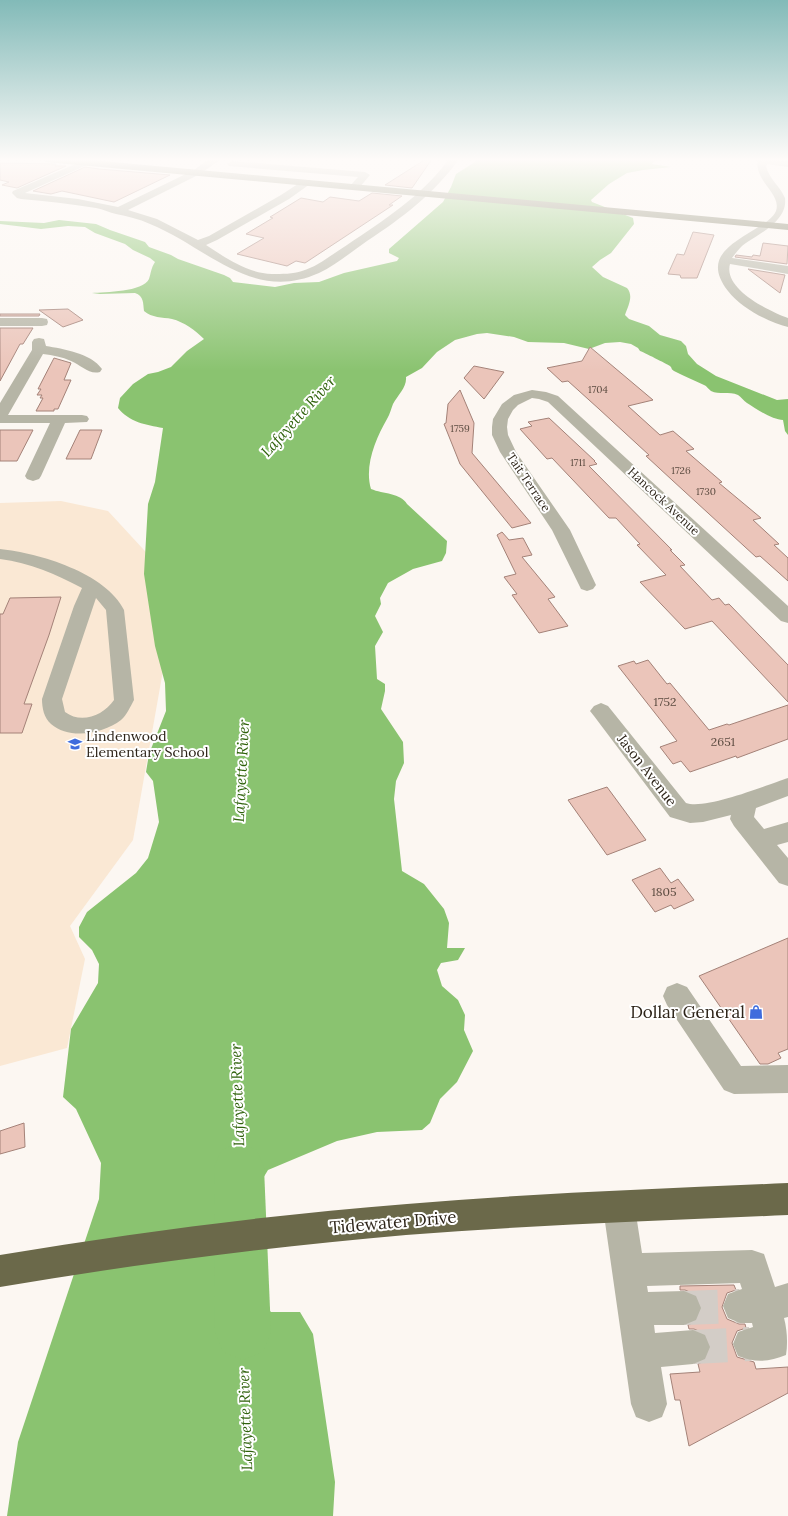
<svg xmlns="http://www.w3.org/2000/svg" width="788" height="1516" viewBox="0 0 788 1516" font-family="Lora,serif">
<rect width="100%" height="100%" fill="#fcf7f2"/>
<polygon fill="#fae8d4" points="61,501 108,511 155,562 167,648 133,840 70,926 85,959 67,1048 0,1066 0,503"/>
<path fill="#8ac370" d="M475,159H657L660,160L653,162L652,164L671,167L643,170L627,173L609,184L591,200L592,202L633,218L634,224L611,253L600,260L592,267L603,277L627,288C634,296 628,306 625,315L629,319L649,326L660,335L681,341L686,346L688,354L697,364L716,376L777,400L788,399V435L785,431L783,420C773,420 756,409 747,403C744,401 741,397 738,395C729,391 719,395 711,391C708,389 707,386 704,385C694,380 683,376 674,371C670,368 673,369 670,366C667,364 643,352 640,351L638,348L631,344L620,342L605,343L589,349L564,343L528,342L514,337L487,333L477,334L455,340L437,352L422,368L406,377C407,387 398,395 393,404C391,409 390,414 387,419C376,438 364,466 371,489C383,494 401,493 407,504L447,541L446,553L442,561L413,569L388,583L380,598L381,604L375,616L383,632L375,646L377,679L385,684V691L381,709L403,742L404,763L396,781L394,799L402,871L424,884L444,909L449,923L447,948H465L458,960L441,963L437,970L442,986L458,1000L465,1015L464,1030L473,1051L457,1082L440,1099L430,1123L422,1130L377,1132L337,1141L268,1170L232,1230L234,1275L271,1312H300L313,1334L335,1482L333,1516H7L18,1442L99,1199L101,1163L76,1109L63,1097L71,1029L98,983L99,964L92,950L79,937V927L87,912L136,873L148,858L159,822L153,781L146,772L149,754L166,711L165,683L155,646L144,574L148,504L155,482L163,428C146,425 129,422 118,408L120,398L133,384L148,374L158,372L171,367L187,351L204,339C195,330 184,322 172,319C162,317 152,318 144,311C143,303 144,296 135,293L100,294L92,293C105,292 143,292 149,279C151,273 151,268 155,262L150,258L133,250L125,244L95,233L85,227L68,226L41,229L0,224V221L44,223L59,220L96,224L110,230L145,242L149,247L171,255L178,259L224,275L230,278L233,282L275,287L294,283L319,282L344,273L397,261L399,258L389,253V249L443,202L451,187L456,174L475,162Z"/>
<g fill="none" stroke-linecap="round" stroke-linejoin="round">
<polygon fill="#8ac370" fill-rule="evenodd" points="239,1143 257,1150 264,1168 271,1332 263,1352 243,1360 223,1352 215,1332 214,1168 221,1150"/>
</g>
<g fill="#ebc5ba" stroke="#a48278">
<polygon points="426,159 432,159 412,188 385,185"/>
<polygon points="0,163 56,164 55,166 66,166 17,188 2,185 9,182 0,180"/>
<polygon points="85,167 99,169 170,175 114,202 62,191 51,194 33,191"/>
<polygon points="372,193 402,196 389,205 393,205 305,263 296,261 287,266 237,254 264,238 246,234 271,219 273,218 270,217 275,214 301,198 323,202 330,197 359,201"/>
<polygon points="693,232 714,235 697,278 681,278 680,275 668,274 677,254 684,255"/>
<polygon points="763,243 788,246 787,264 735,257 736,255 752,257 753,255 760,256"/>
<polygon points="748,269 785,275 780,293"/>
<polygon points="68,309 83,320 63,327 39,310"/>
<polygon points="0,314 40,314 39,316 0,316"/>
<polygon points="0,328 33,328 23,344 20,344 0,381"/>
<polygon points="590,347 653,400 628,406 660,435 673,431 694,449 686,451 722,482 719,483 761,518 753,520 779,544 774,545 788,558 788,581 760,556 756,557 672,480 646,456 649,455 599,409 568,381 562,382 547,368 582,361"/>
<polygon points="54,358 71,363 64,380 71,380 58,409 54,409 54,411 36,411 43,398 40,398 42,395 37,395 41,389 38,389"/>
<polygon points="474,366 504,372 484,399 464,378"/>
<polygon points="460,390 474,423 472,453 531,523 512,528 460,464 444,424 446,423 448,404"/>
<polygon points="549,418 595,461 594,461 597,464 589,466 672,550 670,550 685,565 680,566 712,600 719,598 725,605 729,604 788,665 788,702 712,621 685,629 640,582 666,575 637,545 640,544 616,518 609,518 552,458 547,459 520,429 532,426 528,422"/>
<polygon points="0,430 33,430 17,461 0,461"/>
<polygon points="80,430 102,430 91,459 66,459"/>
<polygon points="502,532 509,540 523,538 532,555 522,557 555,597 548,599 568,626 539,633 512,595 517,594 504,577 516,574 497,535"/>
<polygon points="61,597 49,635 24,704 32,704 22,733 0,733 0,614 3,614 10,598"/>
<polygon points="648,660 667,684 670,683 709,730 727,724 729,725 788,705 788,739 737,758 736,756 690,772 681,761 673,764 660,747 677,741 618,666 634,661 636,664"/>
<polygon points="607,787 646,840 607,855 568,800"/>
<polygon points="660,868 671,883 678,879 694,900 674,909 671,905 655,912 632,880"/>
<polygon points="788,938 788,1049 778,1053 781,1058 768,1064 760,1064 699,976"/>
<polygon points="24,1123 25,1147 0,1154 0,1131"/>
<polygon points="734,1285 736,1290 727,1293 722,1307 727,1319 739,1324 745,1324 746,1328 737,1331 732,1343 737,1357 754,1362 756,1369 788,1367 788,1393 689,1446 680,1400 675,1400 670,1374 700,1372 698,1364 706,1360 711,1346 706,1334 694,1329 689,1329 688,1325 697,1321 702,1309 697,1295 685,1290 680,1290 680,1286"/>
</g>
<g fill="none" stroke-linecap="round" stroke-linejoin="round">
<g stroke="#d3cdc7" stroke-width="34" stroke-dasharray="34 17" stroke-linecap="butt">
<polyline points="684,1308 740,1306"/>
<polyline points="693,1347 750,1344"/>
</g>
<g fill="#b6b5a6" fill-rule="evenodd">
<path d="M87,159H100L25,193L78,199L118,207L194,170L209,159H221L200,174L128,210L157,219L198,240L209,236L281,195L304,180H310L312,182L310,184L289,199L217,240L206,245C226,258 247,273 272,274C282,274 293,274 302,271C319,266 332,254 347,245C384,220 422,196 449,159H459C434,194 402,218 367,241C351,252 336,265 319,273C252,303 207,247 150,224C139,219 127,216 116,214C110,213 103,209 96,208C71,204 46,201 21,199L17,198L12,193L13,191Z"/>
<path d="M758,159L788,161V167L767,164L766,166C769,179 780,186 785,198C788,222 756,235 742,246C738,250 735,254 732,258L788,266V274L730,264C723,289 769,311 788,318V327C768,322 741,308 728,291C701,256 734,243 760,226C766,222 773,218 776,211C782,193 753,181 758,159Z"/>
<polygon points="232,161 365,172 370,175 359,188 355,189 350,186 358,177 229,166 227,164"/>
<polygon points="0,318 42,318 47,319 48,322 47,325 42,326 0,326"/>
<path d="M39,338L44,339L46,346C63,349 91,353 102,369L100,372C89,375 81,365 71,361C62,357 53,355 43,354L8,415H82L87,416L89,419L87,422L65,423L41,476L39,479L33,481L27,479L25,476L50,423H0V403L32,350V342L34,339Z"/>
<polygon points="532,390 546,392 558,396 788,606 788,623 781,621 548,402 539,399 532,398 518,405 513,410 508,419 507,427 508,435 516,452 570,530 596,585 593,589 587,591 581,589 552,530 500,452 492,435 492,427 493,419 502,404 514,395"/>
<path d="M0,549C39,553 106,573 124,610L134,700C130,707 127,715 121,720C103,734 69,740 51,724C44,718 42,708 42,699L74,606L82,588C56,574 30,563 0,559ZM96,598L106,610L114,700C103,716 81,724 65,712L62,699Z"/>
<path d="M601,703L608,706L686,803C706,810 767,785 788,778V796L756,808L754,817L764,829L788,822V842L777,845L788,858V886L779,883L734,826L730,819L731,815L703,822L690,823L670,817L594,716L590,711L594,706Z"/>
<polygon points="677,983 687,987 741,1066 788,1065 788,1093 734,1094 724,1090 667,1005 663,996 667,987"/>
<path d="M619,1192L630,1197L635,1208L642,1253L752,1250L764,1254L775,1287L788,1283V1317L784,1318C787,1329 788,1343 786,1355C769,1362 755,1363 738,1356L733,1344L738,1332L753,1327L752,1323H740L728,1318L723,1306L728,1294L742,1289L740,1283L647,1286L648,1292L684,1291L696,1296L701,1308L696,1320L684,1325H654L655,1333L693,1330L705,1335L710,1347L705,1359L693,1364L661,1367L667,1404L662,1417L649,1422L636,1417L631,1404L603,1208L608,1197Z"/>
</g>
<polygon fill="#7f7d62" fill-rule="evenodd" points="41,159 80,159 788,224 788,230 46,162"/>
<path fill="#6b694a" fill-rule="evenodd" d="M788,1183V1215C661,1221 533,1225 406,1235C270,1247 135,1264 0,1287V1255C135,1232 270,1215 407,1204C533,1193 661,1189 788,1183Z"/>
</g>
<linearGradient id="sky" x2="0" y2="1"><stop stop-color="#82bab8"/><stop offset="0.43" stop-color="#fefbf9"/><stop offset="1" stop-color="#fefbf9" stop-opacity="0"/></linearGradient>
<rect width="788" height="371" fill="url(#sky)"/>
<defs>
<symbol id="school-bare" viewBox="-9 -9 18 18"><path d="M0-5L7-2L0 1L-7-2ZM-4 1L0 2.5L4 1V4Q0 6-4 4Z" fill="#3f6cdd" stroke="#fff" stroke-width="2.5" paint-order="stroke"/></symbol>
<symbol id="shop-bare" viewBox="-9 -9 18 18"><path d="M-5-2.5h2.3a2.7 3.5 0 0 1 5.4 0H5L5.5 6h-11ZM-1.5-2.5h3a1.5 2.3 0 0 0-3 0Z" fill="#3f6cdd" stroke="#fff" stroke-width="2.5" paint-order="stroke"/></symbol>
</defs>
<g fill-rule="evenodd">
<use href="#school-bare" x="65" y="734" width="20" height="20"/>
<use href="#shop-bare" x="746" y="1002" width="20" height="20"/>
</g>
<g text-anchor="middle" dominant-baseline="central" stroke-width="4" stroke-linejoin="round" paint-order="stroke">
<g font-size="10" fill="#5c4c41">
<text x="598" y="389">1704</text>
<text x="460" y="428">1759</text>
<text x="578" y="462">1711</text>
<text x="681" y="470">1726</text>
<text x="706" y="491">1730</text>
</g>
<g font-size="12" fill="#2d2419" stroke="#fff">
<text transform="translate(529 482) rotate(56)">Tait Terrace</text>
<text transform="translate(664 501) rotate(43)">Hancock Avenue</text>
</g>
<g font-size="12" fill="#5c4c41">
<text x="665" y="701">1752</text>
<text x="723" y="741">2651</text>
<text x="664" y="891">1805</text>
</g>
<g font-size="14" fill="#2d2419" stroke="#fff" text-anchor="start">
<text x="86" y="736">Lindenwood<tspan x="86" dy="16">Elementary School</tspan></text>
</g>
<g font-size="14" fill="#2d2419" stroke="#fff">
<text transform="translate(647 770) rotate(52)">Jason Avenue</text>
</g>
<g font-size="15" font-style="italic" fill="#2f620b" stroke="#fff">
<text transform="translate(298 416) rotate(-48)">Lafayette River</text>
<text transform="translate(241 771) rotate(-87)">Lafayette River</text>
<text transform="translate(237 1095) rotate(-92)">Lafayette River</text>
<text transform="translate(245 1419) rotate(-92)">Lafayette River</text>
</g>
<g font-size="17" fill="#2d2419" stroke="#fff" text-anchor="end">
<text x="745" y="1012">Dollar General</text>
</g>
<g font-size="17" fill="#2d2419" stroke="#fff">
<text transform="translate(393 1222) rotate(-5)">Tidewater Drive</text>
</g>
</g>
</svg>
